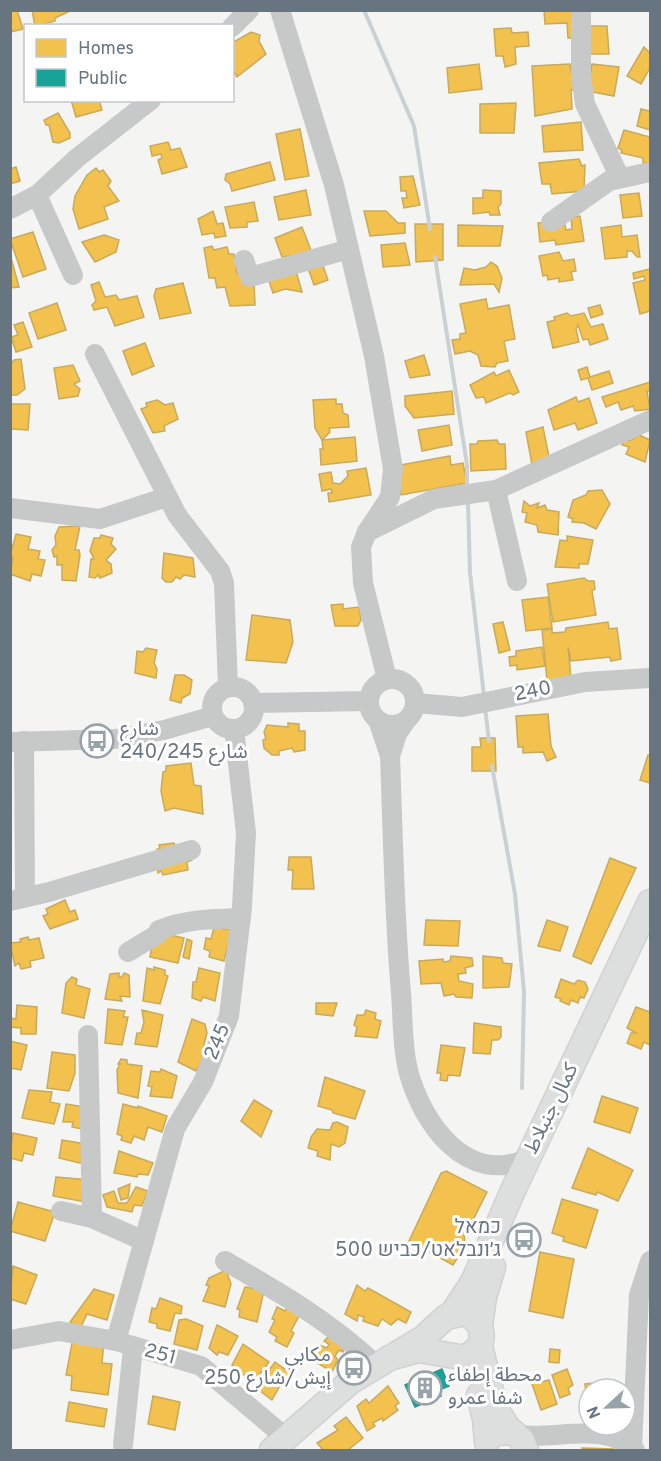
<svg xmlns="http://www.w3.org/2000/svg" width="661" height="1461" viewBox="0 0 661 1461" font-family="Overpass,'Noto Sans Arabic',Heebo,sans-serif">
<rect width="100%" height="100%" fill="#f4f5f3"/>
<g fill="#f2c14e" stroke="#c8aa5d" stroke-width="1.5">
<polygon points="10,10 17,10 23,29 10,32"/>
<polygon points="32,10 70,10 70,11 55,18 55,21 35,26"/>
<polygon points="544,10 577,10 577,38 568,38 567,23 545,24"/>
<polygon points="589,26 607,26 609,54 589,54"/>
<polygon points="511,28 512,33 528,32 529,46 515,47 516,64 505,67 503,56 496,56 494,29"/>
<polygon points="251,32 260,35 259,41 266,54 237,77 232,69 232,43"/>
<polygon points="644,47 650,53 650,68 641,84 627,76"/>
<polygon points="479,64 482,89 449,93 447,68"/>
<polygon points="570,64 571,72 578,70 581,89 571,90 572,109 535,116 532,66"/>
<polygon points="592,64 619,67 614,96 587,91"/>
<polygon points="71,100 99,100 102,110 76,117"/>
<polygon points="516,103 514,133 480,133 480,104"/>
<polygon points="641,109 650,111 650,130 637,126"/>
<polygon points="58,113 70,133 70,138 59,143 53,142 49,125 46,125 44,120"/>
<polygon points="581,122 583,150 544,152 542,126"/>
<polygon points="300,129 309,176 285,180 276,134"/>
<polygon points="624,130 650,137 650,163 643,163 643,158 621,153 622,150 618,148"/>
<polygon points="168,142 171,150 180,148 187,167 162,174 158,160 162,158 161,154 152,156 150,146"/>
<polygon points="579,159 582,166 585,165 584,191 552,194 550,184 542,184 539,163"/>
<polygon points="270,162 275,180 232,191 230,184 225,180 226,174"/>
<polygon points="16,167 20,181 10,184 10,169"/>
<polygon points="96,168 99,172 103,170 111,181 108,186 119,201 104,207 108,219 79,229 73,209 75,196 87,175"/>
<polygon points="413,176 420,205 404,208 402,198 407,198 406,191 401,191 400,177"/>
<polygon points="306,190 311,215 279,220 274,197"/>
<polygon points="483,190 501,191 501,204 498,207 500,215 490,215 489,212 473,214 473,198 483,198"/>
<polygon points="639,193 642,216 623,218 620,195"/>
<polygon points="254,202 258,221 247,222 247,227 230,228 225,207"/>
<polygon points="213,211 217,224 223,223 226,236 215,238 214,233 202,235 198,219"/>
<polygon points="364,211 386,211 398,223 405,223 405,233 370,236"/>
<polygon points="580,216 584,241 556,245 555,240 540,242 538,223 564,221 566,230 572,229 571,217"/>
<polygon points="415,224 443,224 443,260 416,262"/>
<polygon points="458,225 503,226 500,246 458,246"/>
<polygon points="621,225 622,237 637,235 640,257 637,257 632,251 627,251 627,257 605,259 601,228"/>
<polygon points="302,227 312,253 282,257 275,238"/>
<polygon points="33,232 46,269 23,277 10,239"/>
<polygon points="104,235 119,240 116,252 95,262 82,242"/>
<polygon points="405,243 410,265 383,267 381,245"/>
<polygon points="212,246 214,250 227,247 229,254 234,254 237,273 244,272 254,280 255,305 230,306 225,287 217,288 215,278 209,278 204,248"/>
<polygon points="559,252 563,261 574,259 576,271 571,272 573,280 559,282 559,278 548,280 547,275 543,276 539,256"/>
<polygon points="10,254 19,287 10,288"/>
<polygon points="491,262 497,266 502,278 499,292 494,284 460,285 464,268 475,270 486,267"/>
<polygon points="322,263 328,280 314,285 308,268"/>
<polygon points="650,269 650,311 640,314 633,283 645,280 644,276 634,279 633,273"/>
<polygon points="296,271 302,292 285,289 273,293 266,272"/>
<polygon points="99,282 105,297 116,295 119,300 137,296 144,317 115,326 107,307 94,310 92,305 96,301 91,285"/>
<polygon points="183,283 191,313 160,319 154,296 156,289"/>
<polygon points="486,299 488,309 509,305 515,339 504,341 508,361 497,363 495,367 481,366 478,355 470,351 455,354 452,340 460,339 460,334 466,333 460,304"/>
<polygon points="57,303 66,330 38,339 29,313"/>
<polygon points="600,305 603,314 591,318 588,308"/>
<polygon points="567,313 571,316 584,313 591,327 603,324 608,339 590,345 588,339 583,340 578,325 576,329 579,342 553,348 547,322 555,320 554,317"/>
<polygon points="23,322 32,347 16,352 11,337 18,335 14,325"/>
<polygon points="145,343 154,366 132,375 123,351"/>
<polygon points="424,355 430,375 410,378 405,361"/>
<polygon points="21,359 25,389 17,395 10,395 10,365 14,360"/>
<polygon points="73,365 80,381 74,384 80,389 78,396 59,399 54,368"/>
<polygon points="587,367 590,377 609,371 613,383 592,390 588,378 581,380 578,370"/>
<polygon points="509,370 519,392 513,395 510,393 486,403 484,397 476,398 470,385 494,372 496,376"/>
<polygon points="650,382 650,391 647,391 650,409 635,411 633,406 621,410 618,402 606,407 602,397"/>
<polygon points="452,391 454,414 414,418 405,406 405,396"/>
<polygon points="576,397 578,402 589,398 597,423 578,430 575,423 554,430 548,410"/>
<polygon points="336,399 336,404 342,404 343,413 348,415 349,427 329,428 330,432 322,440 315,428 313,400"/>
<polygon points="157,400 165,405 173,403 178,419 164,426 165,431 153,433 141,409 147,407 146,403"/>
<polygon points="10,404 30,404 28,430 10,429"/>
<polygon points="449,425 452,445 422,451 418,430"/>
<polygon points="543,427 550,462 532,465 526,432"/>
<polygon points="639,435 650,440 645,462 626,454 629,447 622,445 624,439 630,441"/>
<polygon points="355,437 357,461 321,465 320,449 323,449 322,440"/>
<polygon points="497,440 499,444 505,444 506,469 471,471 470,444 477,444 478,441"/>
<polygon points="450,456 451,465 463,463 467,483 401,495 395,466"/>
<polygon points="366,468 371,495 329,502 328,493 332,493 331,489 322,491 319,474 331,472 333,483 340,484 348,476 347,471"/>
<polygon points="602,490 610,504 596,529 584,523 572,522 573,519 568,517 573,500 586,495 588,491"/>
<polygon points="524,501 530,506 539,503 537,508 545,505 547,510 559,512 558,535 538,532 537,525 525,522 527,513 522,512"/>
<polygon points="80,526 75,550 79,550 80,555 76,581 62,580 62,565 57,565 57,556 54,557 52,550 56,545 55,536 59,527"/>
<polygon points="16,534 31,537 28,549 40,551 38,559 45,560 41,576 32,574 30,581 10,574 13,558 10,556"/>
<polygon points="101,535 113,538 111,544 116,549 106,560 111,564 112,573 100,578 98,575 95,578 89,577 91,559 94,559 90,551 94,538 100,538"/>
<polygon points="567,536 593,540 588,564 579,564 579,568 555,567 560,540 567,541"/>
<polygon points="164,553 193,558 195,577 184,575 180,579 176,577 172,582 166,582 162,578"/>
<polygon points="584,578 588,581 594,581 595,589 592,591 596,615 553,622 547,584"/>
<polygon points="548,597 552,628 526,631 522,600"/>
<polygon points="343,604 343,609 359,607 361,620 358,626 335,626 331,605"/>
<polygon points="252,615 290,620 293,642 286,663 246,660"/>
<polygon points="503,622 510,650 499,653 493,624"/>
<polygon points="608,622 609,629 617,628 621,659 611,661 610,657 571,661 568,647 571,678 547,680 542,630 552,629 552,633 565,632 566,628"/>
<polygon points="542,647 545,666 517,670 517,665 510,666 509,657 516,656 516,651"/>
<polygon points="146,648 157,650 154,663 157,669 156,678 135,673 137,651 143,652"/>
<polygon points="175,675 184,675 192,680 190,694 182,698 181,703 170,700"/>
<polygon points="548,714 551,746 556,757 547,761 543,752 523,753 523,747 518,747 516,716"/>
<polygon points="288,723 299,724 299,731 305,731 305,750 294,752 292,748 279,751 279,755 272,755 264,748 263,740 266,739 264,732 267,725 288,727"/>
<polygon points="480,738 495,738 496,771 472,771 472,747 481,747"/>
<polygon points="648,755 650,755 650,783 640,780"/>
<polygon points="191,763 194,785 201,786 203,814 174,808 165,811 161,791 163,772 166,771 166,766"/>
<polygon points="174,843 175,847 189,853 192,860 187,862 188,870 163,875 161,871 158,873 157,864 160,864 157,849 160,849 159,845"/>
<polygon points="289,857 311,857 314,889 292,889 293,870 288,870"/>
<polygon points="610,858 636,868 591,964 573,956"/>
<polygon points="65,900 70,912 75,910 78,919 50,929 43,916 48,914 46,909"/>
<polygon points="426,920 460,921 458,946 424,945"/>
<polygon points="547,920 568,927 560,951 538,946"/>
<polygon points="214,927 232,930 224,961 209,957 210,951 204,949 206,938 211,939"/>
<polygon points="166,934 184,938 178,963 150,957 152,946"/>
<polygon points="28,937 29,940 39,938 44,958 30,961 31,967 21,969 19,963 15,966 10,943 21,942 20,939"/>
<polygon points="187,939 192,941 189,959 183,957"/>
<polygon points="451,956 472,958 473,966 465,968 466,973 458,974 459,981 473,984 472,998 456,997 454,994 444,996 441,983 421,984 419,961 443,959 443,962 450,961"/>
<polygon points="483,956 502,958 503,963 512,964 509,987 483,988"/>
<polygon points="154,967 165,970 165,975 168,976 160,1004 143,1001 147,968 154,970"/>
<polygon points="199,968 220,973 215,1001 203,997 201,1001 192,998 193,982 196,982"/>
<polygon points="119,973 119,977 122,977 124,973 129,975 130,997 120,996 122,1001 105,999 110,974"/>
<polygon points="72,977 77,979 76,985 90,989 84,1018 62,1013 66,983"/>
<polygon points="561,979 574,984 578,980 585,982 588,989 584,998 580,997 578,1003 571,1000 569,1005 560,1001 561,999 555,997"/>
<polygon points="316,1003 337,1003 333,1016 316,1014"/>
<polygon points="17,1005 37,1007 36,1034 21,1034 21,1028 10,1027 10,1018 16,1019"/>
<polygon points="636,1007 650,1012 650,1045 644,1042 641,1049 627,1043 631,1033 636,1033 627,1028"/>
<polygon points="108,1009 125,1011 123,1017 128,1017 122,1045 105,1043"/>
<polygon points="142,1010 163,1015 157,1047 135,1044 137,1033 141,1033 144,1022"/>
<polygon points="366,1010 376,1013 375,1019 381,1021 377,1038 355,1036 357,1027 354,1025 357,1015 364,1015"/>
<polygon points="192,1019 205,1024 207,1033 202,1052 206,1053 196,1071 178,1062"/>
<polygon points="474,1023 501,1027 501,1037 498,1040 492,1040 490,1054 473,1053"/>
<polygon points="10,1041 27,1045 21,1070 10,1068"/>
<polygon points="441,1045 465,1048 460,1076 448,1075 447,1081 440,1080 441,1073 437,1073"/>
<polygon points="52,1052 75,1055 75,1073 69,1091 47,1088"/>
<polygon points="121,1059 127,1060 127,1064 142,1066 138,1098 118,1093 117,1070 120,1064 118,1064"/>
<polygon points="161,1069 177,1076 172,1098 150,1096 152,1087 148,1086 151,1071 160,1072"/>
<polygon points="325,1077 365,1091 355,1119 333,1113 332,1110 318,1106"/>
<polygon points="29,1090 52,1092 50,1102 60,1104 54,1124 22,1118"/>
<polygon points="602,1096 638,1108 630,1133 594,1122"/>
<polygon points="254,1100 272,1111 261,1137 241,1121"/>
<polygon points="66,1104 91,1108 87,1130 72,1127 73,1122 63,1122"/>
<polygon points="123,1104 138,1108 138,1106 167,1116 162,1132 148,1127 144,1140 134,1136 131,1143 121,1140 122,1136 117,1134"/>
<polygon points="337,1122 348,1127 345,1143 339,1147 331,1144 330,1160 317,1156 318,1151 308,1148 311,1137 317,1129 330,1130 333,1123"/>
<polygon points="13,1133 37,1138 33,1155 24,1153 22,1161 10,1158"/>
<polygon points="62,1140 92,1145 96,1167 59,1158"/>
<polygon points="588,1148 633,1170 618,1201 597,1192 596,1195 572,1188"/>
<polygon points="119,1151 153,1163 148,1175 138,1174 137,1177 114,1173"/>
<polygon points="446,1171 487,1192 473,1220 468,1220 464,1231 465,1246 453,1265 409,1241 441,1173"/>
<polygon points="56,1177 90,1180 85,1202 53,1196"/>
<polygon points="130,1184 128,1198 121,1200 118,1189"/>
<polygon points="136,1187 148,1191 142,1206 134,1205 132,1212 107,1207 103,1195 114,1191 118,1203 127,1203"/>
<polygon points="562,1199 598,1210 586,1248 563,1241 564,1237 552,1233"/>
<polygon points="18,1202 55,1212 45,1241 10,1231"/>
<polygon points="540,1252 574,1259 563,1318 529,1311"/>
<polygon points="13,1266 37,1275 26,1304 10,1299"/>
<polygon points="226,1270 231,1284 225,1307 203,1301 209,1286 206,1285 209,1278"/>
<polygon points="357,1285 365,1291 368,1288 411,1312 406,1323 398,1319 391,1325 382,1319 378,1326 363,1321 364,1317 358,1315 357,1321 345,1314"/>
<polygon points="245,1287 264,1290 257,1322 239,1317 240,1310 237,1309"/>
<polygon points="94,1289 114,1295 107,1320 87,1314 80,1329 70,1322"/>
<polygon points="160,1298 182,1306 181,1314 175,1313 170,1331 157,1328 157,1324 149,1322 152,1308 156,1309"/>
<polygon points="277,1307 285,1311 287,1307 300,1314 291,1331 294,1333 287,1347 275,1341 277,1337 269,1332 275,1320 272,1319"/>
<polygon points="186,1319 203,1326 197,1350 174,1344 179,1320"/>
<polygon points="217,1325 238,1336 228,1355 219,1352 217,1355 209,1348"/>
<polygon points="329,1336 346,1345 343,1352 339,1350 335,1356 338,1360 332,1372 311,1359 319,1345 327,1348 329,1344 324,1341"/>
<polygon points="73,1338 104,1342 102,1363 112,1364 108,1395 71,1390 72,1376 66,1375"/>
<polygon points="243,1344 269,1362 257,1378 252,1375 250,1380 232,1365"/>
<polygon points="550,1349 560,1350 559,1363 549,1362"/>
<polygon points="275,1362 293,1375 285,1385 281,1384 272,1400 256,1388"/>
<polygon points="567,1369 573,1385 568,1388 570,1394 560,1398 552,1375"/>
<polygon points="540,1378 541,1382 549,1380 557,1404 541,1410 531,1381"/>
<polygon points="611,1381 612,1386 619,1385 620,1389 589,1389 587,1406 585,1384"/>
<polygon points="388,1386 399,1403 395,1406 398,1410 383,1421 382,1418 373,1423 375,1426 367,1431 357,1406 366,1399 369,1403"/>
<polygon points="153,1396 180,1402 175,1430 148,1424"/>
<polygon points="69,1402 107,1409 104,1427 66,1421"/>
<polygon points="346,1417 363,1438 348,1450 323,1450 317,1443 338,1430 334,1426"/>
<polygon points="582,1448 613,1449 612,1450 582,1450"/>
</g>
<polygon fill="#17a398" stroke="#2f9591" stroke-width="1.5" points="442,1369 449,1386 439,1390 441,1396 415,1407 405,1385"/>
<g fill="none" stroke-linecap="round" stroke-linejoin="round">
<g stroke="#cad1d4" stroke-width="4">
<polyline points="364,10 414,126 430,229"/>
<polyline points="435,257 467,465 467,487"/>
<polyline points="468,501 470,573 484,696"/>
<polyline points="485,707 489,741"/>
<polyline points="492,766 515,894 524,992 522,1088"/>
</g>
<defs>
<g id="major">
<polyline points="452,1314 473,1282 515,1186 650,902"/>
<polyline points="480,1326 484,1297 493,1267"/>
<polyline points="480,1346 495,1407 510,1431"/>
<polyline points="479,1395 485,1419 487,1442"/>
<polyline points="495,1433 513,1432 522,1440 526,1450"/>
<path d="M272,1450L350,1382L423,1338L446,1317L465,1313C479,1320 485,1331 480,1346L466,1358L419,1350L389,1358"/>
</g>
</defs>
<use href="#major" stroke="#d0d1d1" stroke-width="27"/>
<g stroke="#c7c9c9" stroke-width="20">
<polyline points="280,10 334,185 374,356 393,469 390,497 367,532 361,547 363,583 387,679"/>
<polyline points="581,10 581,76 585,104 620,178"/>
<polyline points="232,27 249,10"/>
<polyline points="37,195 73,275"/>
<polyline points="10,209 37,195 77,158 151,100"/>
<polyline points="551,222 609,181 650,172"/>
<polyline points="244,260 250,277 349,249"/>
<polyline points="95,354 177,515 220,571 224,583 228,687"/>
<polyline points="496,490 517,581"/>
<polyline points="10,508 100,519 167,497"/>
<polyline points="367,532 434,499 496,490 650,420"/>
<circle cx="392" cy="702" r="23"/>
<circle cx="233" cy="708" r="21"/>
<polyline points="253,703 369,701"/>
<polyline points="416,703 462,707 585,682 650,678"/>
<polyline points="378,720 390,756 397,734 405,722"/>
<polyline points="24,741 25,897"/>
<polyline points="10,742 115,739 164,730 213,716"/>
<path d="M390,756C393,835 394,914 401,993C403,1018 402,1046 408,1070C422,1124 467,1187 529,1158"/>
<polyline points="10,901 49,892 191,850"/>
<path d="M128,952L158,934L159,930C186,919 211,919 241,918"/>
<polyline points="88,1035 92,1218"/>
<polyline points="61,1211 92,1218 144,1241"/>
<path d="M225,1261C279,1292 331,1322 376,1365"/>
<polyline points="10,1340 59,1331 116,1341 201,1366 285,1437"/>
<polyline points="116,1341 175,1129 203,1082 229,1016 242,907 246,833 234,729"/>
<path d="M518,1435C557,1440 605,1421 635,1450"/>
<polyline points="123,1445 133,1348"/>
<polyline points="632,1448 639,1295 650,1261"/>
</g>
<use href="#major" stroke="#dddede" stroke-width="24"/>
</g>
<defs>
<symbol id="bus-ring" viewBox="-11 -11 22 22"><circle r="9.5" fill="#fff" stroke="#98a2a9" stroke-width="1.5"/><path d="M-5-6H5V4H4V6H2V4H-2V6H-4V4H-5ZM-3.5-4V0h7V-4ZM-3.5 1.2v1.5H-2V1.2ZM2 1.2v1.5H3.5V1.2Z" fill="#98a2a9"/></symbol>
<symbol id="building-ring" viewBox="-11 -11 22 22"><circle r="9.5" fill="#fff" stroke="#98a2a9" stroke-width="1.5"/><path d="M-4-6H4V6H1V3H-1V6H-4ZM-2.5-4.3h1.7v1.8h-1.7ZM.8-4.3h1.7v1.8H.8ZM-2.5-1h1.7V.8h-1.7ZM.8-1h1.7V.8H.8Z" fill="#98a2a9"/></symbol>
</defs>
<g fill-rule="evenodd">
<use href="#bus-ring" x="78" y="722" width="38" height="38"/>
<use href="#bus-ring" x="505" y="1221" width="38" height="38"/>
<use href="#bus-ring" x="335" y="1349" width="38" height="38"/>
<use href="#building-ring" x="406" y="1369" width="38" height="38"/>
</g>
<g text-anchor="middle" dominant-baseline="central" stroke-width="6" stroke-linejoin="round" paint-order="stroke">
<g font-size="20" fill="#677581" stroke="#fff">
<text transform="translate(533 692) rotate(-12)">240</text>
<text transform="translate(218 1042) rotate(-68)">245</text>
<text transform="translate(552 1109) rotate(-64)">كمال جنبلاط</text>
<text transform="translate(160 1355) rotate(15)">251</text>
</g>
<g font-size="20" fill="#677581" stroke="#fff" text-anchor="start">
<text x="120" y="730">شارع<tspan x="120" dy="23">240/شارع 245</tspan></text>
<text x="501" y="1228" text-anchor="end">כמאל<tspan x="501" dy="23">ג׳ונבלאט/כביש 500</tspan></text>
<text x="331" y="1356" text-anchor="end">مكابي<tspan x="331" dy="23">إيش/شارع 250</tspan></text>
<text x="448" y="1376">محطة إطفاء<tspan x="448" dy="23">شفا عمرو</tspan></text>
</g>
</g>
<rect width="661" height="1461" fill="none" stroke="#677581" stroke-width="24"/>
<rect x="24" y="24" width="210" height="78" fill="#ffffff" stroke="#c2c8cd" stroke-width="1.5"/>
<rect x="36" y="39" width="30" height="18" fill="#f2c14e" stroke="#c2c8cd" stroke-width="1.5"/>
<text x="78" y="54" font-size="18" fill="#677581">Homes</text>
<rect x="36" y="69" width="30" height="18" fill="#17a398" stroke="#c2c8cd" stroke-width="1.5"/>
<text x="78" y="84" font-size="18" fill="#677581">Public</text>
<g transform="translate(607 1407) rotate(248)"><circle r="28" fill="#ffffff" stroke="#c2c8cd" stroke-width="1.5"/>
<path d="M0-4.5L10 22L0 15L-10 22Z" fill="#98a2a9"/>
<text y="-9" font-size="16" font-weight="bold" text-anchor="middle" fill="#677581">N</text>
</g>
</svg>
